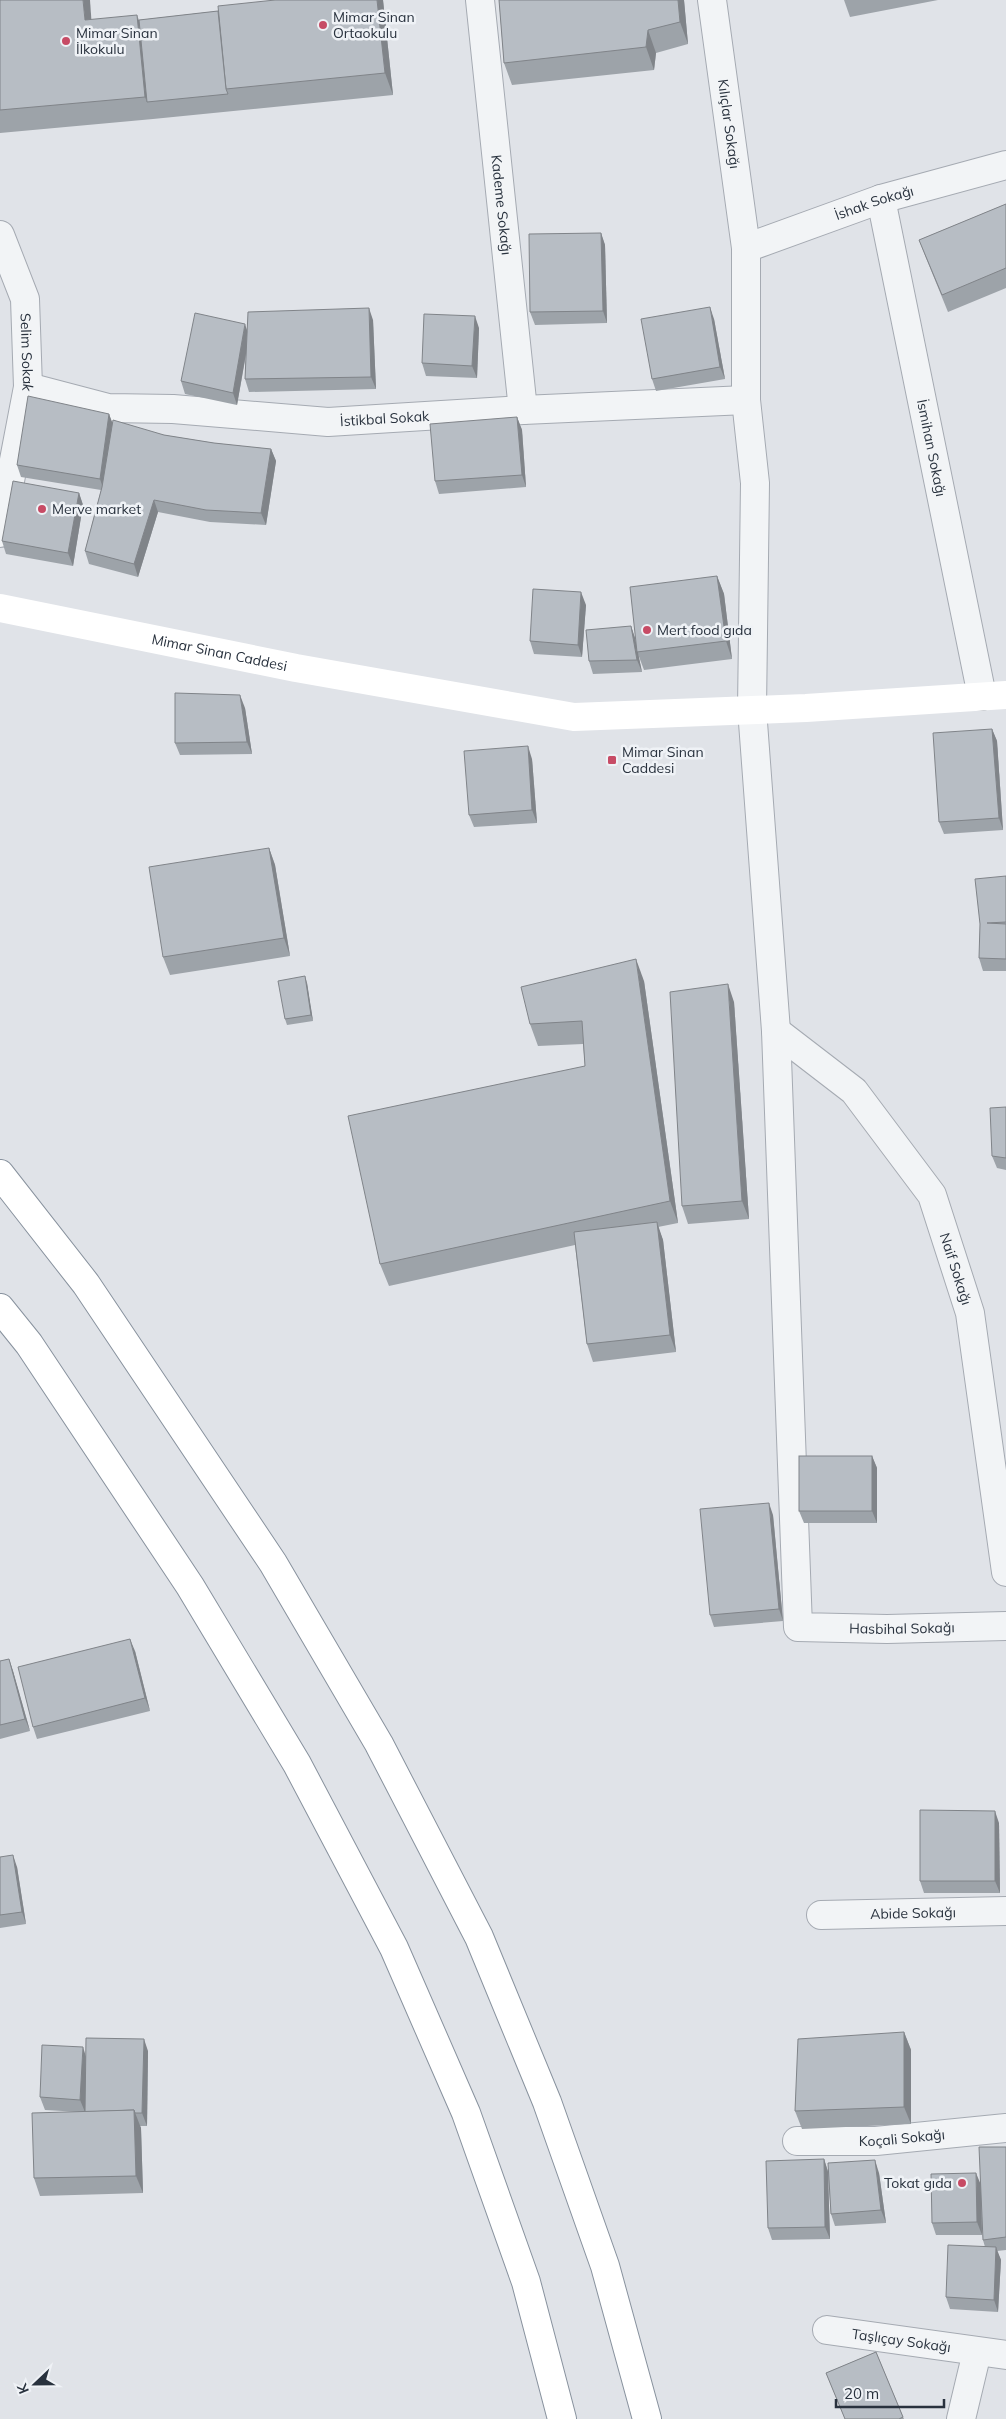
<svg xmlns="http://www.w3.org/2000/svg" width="1006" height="2419" viewBox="0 0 1006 2419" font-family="Mulish,sans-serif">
<rect width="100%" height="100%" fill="#e0e3e8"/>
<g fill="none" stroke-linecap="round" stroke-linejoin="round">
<defs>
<g id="street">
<path id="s1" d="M480,0L523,410"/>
<path id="s2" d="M712,0L746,248V400L755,483L752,709L776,1031L798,1627L887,1629L1006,1626"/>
<path id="s3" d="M881,199L982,696"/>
<path id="s4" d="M0,235L25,299L28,387L0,533"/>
<path id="s5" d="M746,248L881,199L1006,165"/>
<path id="s6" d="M28,387L108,408L173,409L328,422L523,410L746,400"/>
<path id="s7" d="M776,1031L854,1091L932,1195L970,1313L1006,1572"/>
<path id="s8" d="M821,1915L1006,1911"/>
<path id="s9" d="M797,2141H876L1006,2128"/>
<path id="s10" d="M827,2330L1006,2355"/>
<polyline points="961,2419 977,2352"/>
</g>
<g id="highway">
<polyline points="0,1174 86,1284 273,1563 379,1744 479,1937 547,2102 605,2266 647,2419"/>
<polyline points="0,1308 29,1344 190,1586 297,1764 394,1948 466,2113 526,2282 562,2419"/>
</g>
</defs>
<use href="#street" stroke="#a5aab2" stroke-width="30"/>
<use href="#highway" stroke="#88929e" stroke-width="30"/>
<use href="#street" stroke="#f2f4f6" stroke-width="28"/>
<path stroke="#fff" stroke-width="28" id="s11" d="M0,608L296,668L574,717L806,708L1006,695"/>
<use href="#highway" stroke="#fff" stroke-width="28"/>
</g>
<g fill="#9da3a9">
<polygon points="0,0 91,20 139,20 218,11 275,0 383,0 393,95 153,119 0,133"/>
<polygon points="499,0 684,0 688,44 656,53 654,70 512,85 504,63"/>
<polygon points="844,0 938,0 850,17"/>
<polygon points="1006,204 1006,288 948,312 926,258 919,240"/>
<polygon points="601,233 605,245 607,323 535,325 530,312"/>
<polygon points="714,319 725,379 656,391 652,379"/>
<polygon points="373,320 376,389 249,392 245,379 246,355 237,405 185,394 181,381 247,331"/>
<polygon points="479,328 477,378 426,376 422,363"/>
<polygon points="109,414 112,423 164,435 214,443 271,449 276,461 266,525 210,522 158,512 138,577 89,564 85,551 101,490 21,477 17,465"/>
<polygon points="517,417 522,430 526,487 439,494 435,481"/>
<polygon points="79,493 83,505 73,566 6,554 2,541"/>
<polygon points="717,576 724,594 732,659 644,670 638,654 642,672 593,674 589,661 631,626 635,638 637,648"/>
<polygon points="586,605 582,657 534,654 530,641"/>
<polygon points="245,708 252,754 180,755 175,743"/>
<polygon points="992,729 997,741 1003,830 944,834 939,822"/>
<polygon points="532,759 537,823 474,827 469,815"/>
<polygon points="269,848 275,865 290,956 170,975 163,957"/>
<polygon points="1006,876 1006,971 983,971 979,958"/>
<polygon points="644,981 678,1223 658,1227 663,1240 676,1352 593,1362 587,1344 575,1245 389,1286 380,1264 585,1066 583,1044 538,1046 530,1024"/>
<polygon points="307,983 313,1021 287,1025 285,1019"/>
<polygon points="734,1002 749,1219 688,1224 682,1206"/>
<polygon points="1006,1107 1006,1170 997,1168 992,1156"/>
<polygon points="872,1456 877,1468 877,1523 804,1523 799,1511"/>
<polygon points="773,1515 783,1621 714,1627 710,1615"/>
<polygon points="135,1651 150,1711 37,1739 33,1727"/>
<polygon points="9,1659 13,1671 30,1731 0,1739 0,1661"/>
<polygon points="999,1823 1000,1893 924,1893 920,1881"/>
<polygon points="0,1857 17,1867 26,1924 0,1928"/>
<polygon points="904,2032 911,2050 911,2124 802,2129 795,2111"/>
<polygon points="148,2051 147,2126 140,2126 141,2128 143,2193 40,2196 34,2178 80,2112 45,2110 40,2097 86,2056"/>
<polygon points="1006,2147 1006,2250 997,2251 1001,2260 998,2312 950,2309 946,2297 985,2247 983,2240 981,2201 982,2235 936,2235 932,2223 980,2184"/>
<polygon points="824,2159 828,2171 879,2173 886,2223 835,2226 831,2214 828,2175 830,2239 772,2240 768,2228"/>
<polygon points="876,2352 904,2419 845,2419 826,2373"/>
</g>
<g fill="#808489">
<polygon points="83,0 90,0 93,43 85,20"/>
<polygon points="377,0 383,0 393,95 385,73"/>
<polygon points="678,0 684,0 688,44 680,22"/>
<polygon points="137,15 145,37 147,102 145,97"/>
<polygon points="648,30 656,53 654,70 646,47"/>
<polygon points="601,233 605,245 607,323 603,311"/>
<polygon points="710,307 714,319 725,379 720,367"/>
<polygon points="369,308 373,320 376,389 371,377"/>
<polygon points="475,316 479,328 477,378 472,366"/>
<polygon points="245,324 249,336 237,405 233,393"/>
<polygon points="109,414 114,427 104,491 100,479"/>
<polygon points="517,417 522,430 526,487 522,475"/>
<polygon points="271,449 276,461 266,525 261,513"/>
<polygon points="79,493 83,505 73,566 68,553"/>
<polygon points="154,500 158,512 138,577 134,564"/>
<polygon points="717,576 724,594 732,659 726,641"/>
<polygon points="581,592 586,605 582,657 578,645"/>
<polygon points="631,626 635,638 642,672 637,660"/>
<polygon points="240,695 245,708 252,754 247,742"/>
<polygon points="992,729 997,741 1003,830 999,818"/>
<polygon points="528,746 532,759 537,823 532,810"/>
<polygon points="269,848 275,865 290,956 284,938"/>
<polygon points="636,959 644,981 678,1223 670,1201"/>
<polygon points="305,976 307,983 313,1021 311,1015"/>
<polygon points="728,984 734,1002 749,1219 742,1201"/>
<polygon points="657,1222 663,1240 676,1352 670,1335"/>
<polygon points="872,1456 877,1468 877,1523 872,1511"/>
<polygon points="769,1503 773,1515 783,1621 779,1609"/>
<polygon points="130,1639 135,1651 150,1711 145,1698"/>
<polygon points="9,1659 13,1671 30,1731 25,1719"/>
<polygon points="995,1811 999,1823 1000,1893 995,1881"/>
<polygon points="13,1855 17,1867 26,1924 22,1912"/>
<polygon points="904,2032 911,2050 911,2124 904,2107"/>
<polygon points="144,2039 148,2051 147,2126 142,2113"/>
<polygon points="83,2047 87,2060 85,2112 80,2100"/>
<polygon points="134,2110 141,2128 143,2193 136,2176"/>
<polygon points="824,2159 828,2172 830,2239 825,2227"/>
<polygon points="875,2160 879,2173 886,2223 881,2210"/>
<polygon points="976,2173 981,2185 982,2235 977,2222"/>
<polygon points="996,2247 1001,2260 998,2312 994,2300"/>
</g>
<g fill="#b7bdc4" stroke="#808489">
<polygon points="0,0 83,0 85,20 137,15 145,97 0,110"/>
<polygon points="275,0 377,0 385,73 226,89 218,6"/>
<polygon points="499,0 678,0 680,22 648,30 646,47 504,63"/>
<polygon points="218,11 226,89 228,94 147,102 139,20"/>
<polygon points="1006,204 1006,268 942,295 919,240"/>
<polygon points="601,233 603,311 530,312 529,234"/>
<polygon points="710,307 720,367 652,379 641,319"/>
<polygon points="369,308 371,377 245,379 248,312"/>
<polygon points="195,313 245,324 233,393 181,381"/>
<polygon points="424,314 475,316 472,366 422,363"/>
<polygon points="28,396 109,414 100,479 17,465"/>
<polygon points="517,417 522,475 435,481 430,424"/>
<polygon points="113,420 164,435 214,443 271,449 261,513 206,510 154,500 134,564 85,551 102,487"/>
<polygon points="13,481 79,493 68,553 2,541"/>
<polygon points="717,576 726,641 637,652 630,587"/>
<polygon points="533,589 581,592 578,645 530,641"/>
<polygon points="631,626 637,660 589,661 586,630"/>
<polygon points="175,693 240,695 247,742 175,743"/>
<polygon points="992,729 999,818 939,822 933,733"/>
<polygon points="528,746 532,810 469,815 464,751"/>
<polygon points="269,848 284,938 163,957 149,867"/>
<polygon points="1006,876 1006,922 987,923 1006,924 1006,959 979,958 980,924 975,879"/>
<polygon points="636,959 670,1201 380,1264 348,1116 585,1066 582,1021 530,1024 521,987"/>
<polygon points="305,976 311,1015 285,1019 278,981"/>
<polygon points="728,984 742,1201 682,1206 670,992"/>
<polygon points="1006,1107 1006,1158 992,1156 990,1108"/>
<polygon points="657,1222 670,1335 587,1344 574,1232"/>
<rect x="799" y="1456" width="73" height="55"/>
<polygon points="769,1503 779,1609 710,1615 700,1509"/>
<polygon points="130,1639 145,1698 33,1727 18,1667"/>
<polygon points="9,1659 25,1719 0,1725 0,1661"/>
<polygon points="920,1810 995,1811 995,1881 920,1881"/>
<polygon points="13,1855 22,1912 0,1915 0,1857"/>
<polygon points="904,2032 904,2107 795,2111 798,2039"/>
<polygon points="86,2038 144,2039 142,2113 135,2113 134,2110 85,2112"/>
<polygon points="42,2045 83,2047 80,2100 40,2097"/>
<polygon points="134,2110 136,2176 34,2178 32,2113"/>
<polygon points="979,2147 1006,2147 1006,2237 983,2240"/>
<polygon points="824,2159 825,2227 768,2228 766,2161"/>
<polygon points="875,2160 881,2210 831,2214 828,2163"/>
<polygon points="976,2173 977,2222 932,2223 931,2174"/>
<polygon points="948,2245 996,2247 994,2300 946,2297"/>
<polygon points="876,2352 903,2417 899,2419 845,2419 826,2373"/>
</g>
<g fill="#c74b65" stroke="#eff2f6" stroke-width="2">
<circle cx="323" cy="25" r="5"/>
<circle cx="66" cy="41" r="5"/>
<circle cx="42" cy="509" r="5"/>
<circle cx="647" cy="630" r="5"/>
<rect x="607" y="755" width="10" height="10" rx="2.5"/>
<circle cx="962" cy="2183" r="5"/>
</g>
<g text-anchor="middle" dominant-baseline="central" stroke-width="5" stroke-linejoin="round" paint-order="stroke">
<g font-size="14" fill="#29323e" stroke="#eff2f6" text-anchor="start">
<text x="333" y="17">Mimar Sinan<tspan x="333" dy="16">Ortaokulu</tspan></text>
<text x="76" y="33">Mimar Sinan<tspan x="76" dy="16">İlkokulu</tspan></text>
<text x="52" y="509">Merve market</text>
<text x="657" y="630">Mert food gıda</text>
<text x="622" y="752">Mimar Sinan<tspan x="622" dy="16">Caddesi</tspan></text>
<text x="952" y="2183" text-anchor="end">Tokat gıda</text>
</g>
<g font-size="14" fill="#29323e" stroke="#eff2f6">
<text stroke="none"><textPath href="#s2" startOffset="125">Kılıçlar Sokağı</textPath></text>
<text stroke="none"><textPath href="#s5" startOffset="136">İshak Sokağı</textPath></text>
<text stroke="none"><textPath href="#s1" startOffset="206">Kademe Sokağı</textPath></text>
<text stroke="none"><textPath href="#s4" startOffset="122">Selim Sokak</textPath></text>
<text stroke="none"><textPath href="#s6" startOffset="360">İstikbal Sokak</textPath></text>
<text stroke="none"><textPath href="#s3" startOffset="254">İsmihan Sokağı</textPath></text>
<text stroke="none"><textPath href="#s11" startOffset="224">Mimar Sinan Caddesi</textPath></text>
<text stroke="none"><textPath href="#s7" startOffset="306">Naif Sokağı</textPath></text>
<text stroke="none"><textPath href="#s2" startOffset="1735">Hasbihal Sokağı</textPath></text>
<text stroke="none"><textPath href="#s8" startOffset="92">Abide Sokağı</textPath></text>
<text stroke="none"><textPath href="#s9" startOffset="105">Koçali Sokağı</textPath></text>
<text stroke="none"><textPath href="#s10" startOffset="75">Taşlıçay Sokağı</textPath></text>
</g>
</g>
<g transform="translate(35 2384) rotate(248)" stroke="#eff2f6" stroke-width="4" paint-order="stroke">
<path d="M0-4L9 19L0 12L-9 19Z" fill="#29323e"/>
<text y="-8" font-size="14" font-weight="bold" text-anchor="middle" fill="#29323e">K</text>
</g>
<path d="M836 2399v8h108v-8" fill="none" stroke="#29323e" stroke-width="2.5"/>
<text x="844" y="2399" font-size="15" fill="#29323e" stroke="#eff2f6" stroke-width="4" paint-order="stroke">20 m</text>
</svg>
